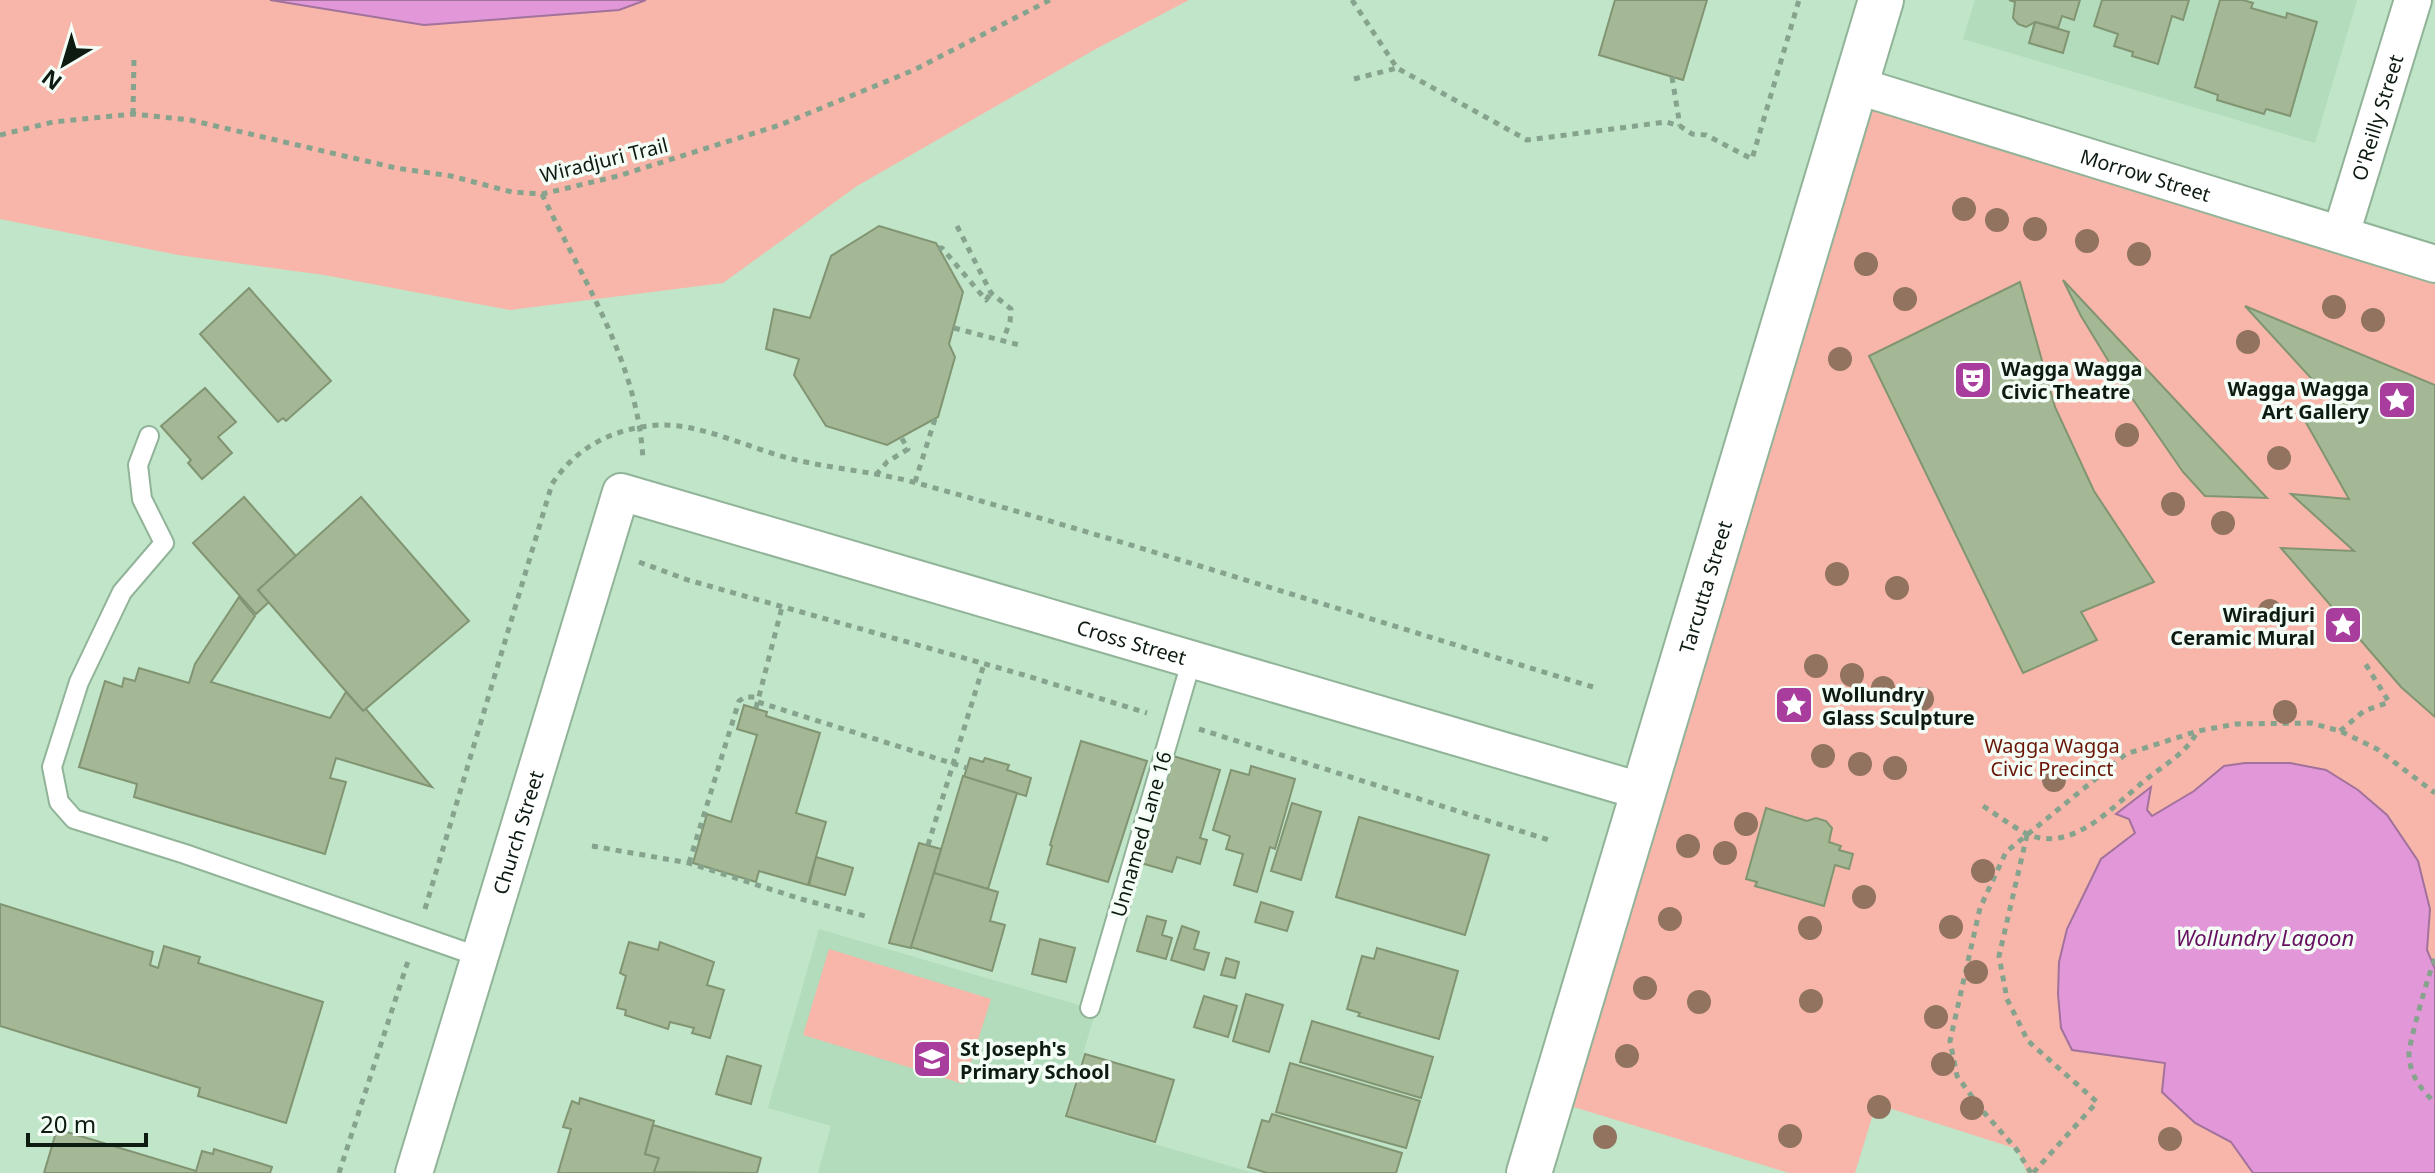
<svg xmlns="http://www.w3.org/2000/svg" width="2435" height="1173" viewBox="0 0 2435 1173" font-family="'Noto Sans',sans-serif">
<rect width="100%" height="100%" fill="#c1e5c9"/>
<g fill="#b2dcbb">
<polygon points="1975,0 2357,0 2315,143 1963,39"/>
<polygon points="819,929 1096,1010 1064,1117 1253,1173 818,1173 831,1126 768,1108"/>
</g>
<g fill="#f7b6a9">
<polygon points="0,0 270,0 424,25 619,10 646,0 1189,0 1094,50 857,186 723,283 510,310 324,275 178,255 0,219"/>
<polygon points="1855,85 2435,264 2435,1173 2027,1173 2017,1149 1876,1104 1855,1173 1789,1173 1551,1100"/>
<polygon points="829,949 991,999 964,1084 803,1035"/>
</g>
<g fill="#e298d8" stroke="#a2729c" stroke-width="2">
<polygon points="270,0 646,0 619,10 424,25"/>
<polygon points="2245,763 2290,763 2326,770 2358,790 2387,815 2418,861 2430,909 2427,950 2435,969 2435,1173 2253,1173 2231,1142 2195,1123 2162,1092 2165,1063 2072,1050 2061,1028 2058,994 2059,962 2067,929 2101,859 2135,833 2129,819 2116,814 2151,787 2147,810 2152,816 2194,791 2224,766"/>
</g>
<g fill="#a4b895" stroke="#829573" stroke-width="2">
<polygon points="1615,0 1707,0 1683,80 1599,55"/>
<polygon points="2009,0 2080,0 2074,20 2062,16 2058,28 2035,22 2026,27 2018,24 2013,18 2015,2"/>
<polygon points="2102,0 2189,0 2183,20 2172,16 2158,64 2132,56 2133,52 2114,46 2118,34 2094,26"/>
<polygon points="2220,0 2243,0 2253,3 2251,8 2286,18 2287,13 2317,22 2290,116 2266,109 2264,114 2217,100 2218,95 2195,87"/>
<polygon points="2035,22 2069,32 2063,53 2029,43"/>
<polygon points="879,226 936,243 963,292 949,344 955,357 938,417 887,445 826,426 794,375 799,359 766,349 774,309 810,318 831,256"/>
<polygon points="2063,280 2267,498 2205,496 2183,472 2125,388 2081,316"/>
<polygon points="2020,282 2055,407 2094,491 2154,582 2081,612 2097,640 2023,673 1869,356"/>
<polygon points="249,288 331,381 286,421 283,418 278,422 200,334"/>
<polygon points="2245,306 2435,385 2435,717 2401,687 2281,548 2354,551 2291,494 2349,499 2299,410 2327,414 2331,400"/>
<polygon points="205,388 236,422 218,437 232,453 202,479 188,463 191,460 161,426"/>
<polygon points="244,497 296,556 258,590 269,602 256,614 193,543"/>
<polygon points="361,497 469,621 363,711 258,590"/>
<polygon points="239,597 255,616 211,682 330,718 346,692 363,711 366,709 432,787 336,758 330,778 346,782 325,854 134,797 137,784 79,767 105,681 122,687 124,678 135,681 139,668 189,683 195,664"/>
<polygon points="744,705 767,712 766,716 820,733 796,813 826,822 808,885 759,871 756,882 693,863 707,814 731,822 757,735 737,729"/>
<polygon points="1081,741 1147,761 1108,882 1047,864 1052,846 1050,845"/>
<polygon points="1173,756 1220,770 1200,838 1207,840 1200,864 1177,857 1172,872 1141,863"/>
<polygon points="970,758 983,762 985,758 1009,765 1007,770 1031,778 1026,796 964,777"/>
<polygon points="1251,766 1295,779 1275,849 1270,847 1257,892 1234,885 1243,854 1226,849 1230,836 1213,830 1231,770 1249,775"/>
<polygon points="963,776 1017,793 988,889 934,873"/>
<polygon points="1292,803 1321,812 1301,880 1271,871"/>
<polygon points="1766,808 1807,821 1816,818 1826,821 1832,828 1829,842 1841,846 1839,850 1853,854 1849,869 1835,865 1824,906 1755,886 1757,882 1746,879"/>
<polygon points="1359,817 1489,855 1465,935 1336,897"/>
<polygon points="919,843 941,849 911,948 889,943"/>
<polygon points="816,857 853,868 845,895 809,885"/>
<polygon points="934,873 998,892 990,921 1005,925 992,971 911,947"/>
<polygon points="1261,902 1293,912 1287,931 1255,922"/>
<polygon points="0,904 153,952 150,965 158,968 164,946 200,957 198,963 323,1002 286,1123 198,1096 200,1088 0,1026"/>
<polygon points="1147,916 1166,921 1162,935 1172,938 1166,959 1137,951"/>
<polygon points="1182,926 1199,932 1194,949 1209,953 1204,970 1171,960"/>
<polygon points="1040,939 1075,948 1066,982 1032,974"/>
<polygon points="629,942 658,950 660,942 714,962 707,985 724,990 710,1038 692,1033 694,1028 670,1022 668,1029 625,1015 626,1010 617,1008 626,976 620,973"/>
<polygon points="1377,948 1458,971 1439,1039 1358,1016 1360,1013 1347,1009 1362,956 1374,959"/>
<polygon points="1226,958 1239,962 1235,978 1221,975"/>
<polygon points="1246,994 1283,1005 1269,1052 1233,1041"/>
<polygon points="1204,996 1237,1006 1228,1037 1194,1027"/>
<polygon points="1312,1021 1433,1057 1421,1098 1300,1062"/>
<polygon points="1085,1054 1174,1080 1155,1142 1066,1116"/>
<polygon points="727,1056 761,1066 751,1104 716,1094"/>
<polygon points="1290,1063 1420,1101 1406,1148 1276,1112"/>
<polygon points="580,1098 654,1121 645,1154 659,1158 654,1173 558,1173 571,1129 563,1127 572,1101 579,1104"/>
<polygon points="1272,1114 1402,1153 1396,1173 1267,1173 1248,1167 1262,1120 1269,1122"/>
<polygon points="653,1125 761,1158 757,1173 654,1172 659,1158 645,1154"/>
<polygon points="57,1129 196,1171 202,1151 213,1154 214,1149 272,1167 270,1173 44,1173"/>
</g>
<g fill="none" stroke-linecap="round" stroke-linejoin="round">
<defs>
<g id="service">
<polyline points="149,436 138,465 142,499 164,543 122,592 79,682 52,767 59,802 74,819 185,854 480,957"/>
<polyline points="1090,1008 1192,659"/>
</g>
<g id="minor">
<path id="s1" d="M1855,85L2435,264"/>
<path id="s2" d="M2341,234L2413,0"/>
<path id="s3" d="M414,1173L621,492L1644,792"/>
</g>
<g id="tertiary">
<path id="s4" d="M1529,1173L1881,0"/>
</g>
</defs>
<use href="#service" stroke="#91b499" stroke-width="22"/>
<use href="#minor" stroke="#91b499" stroke-width="40"/>
<use href="#tertiary" stroke="#91b499" stroke-width="48"/>
<g stroke="#86a38d" stroke-width="5" stroke-dasharray="6 6" stroke-linecap="butt">
<polyline points="1352,0 1397,68 1527,140 1666,122 1680,126 1692,134 1706,135 1752,159 1799,0"/>
<polyline points="1672,77 1680,126"/>
<polyline points="1354,79 1397,68"/>
<polyline points="133,114 134,57"/>
<polyline points="0,135 53,122 133,114 190,120 396,168 451,176 512,192 542,194 618,176 780,125 914,70 1050,0"/>
<path d="M542,194C583,281 638,362 643,460"/>
<polyline points="957,226 991,293 1011,309 1010,322 1003,340"/>
<polyline points="938,248 942,248 986,300 991,293"/>
<polyline points="954,328 1023,346"/>
<polyline points="876,475 887,462 908,449 901,437"/>
<polyline points="915,482 935,419"/>
<polyline points="639,562 688,580 1024,675 1147,713"/>
<polyline points="758,702 967,768"/>
<polyline points="756,708 782,607"/>
<polyline points="1199,729 1552,841"/>
<polyline points="2340,731 2364,711 2389,702 2363,660"/>
<path d="M1983,806C1997,815 2010,825 2025,833C2071,855 2111,808 2143,782C2163,765 2185,755 2197,732"/>
<polyline points="2027,835 1999,956 2007,999 2028,1041 2097,1102 2033,1173"/>
<polyline points="928,845 984,664"/>
<polyline points="592,846 689,863 801,899 869,917"/>
<polyline points="689,863 739,701 745,697 759,697"/>
<path d="M425,909L552,484C576,447 614,428 658,425C700,423 751,449 792,459C833,469 877,472 917,483C1144,546 1368,619 1593,687"/>
<path d="M2435,959C2430,968 2409,1043 2409,1054C2409,1073 2421,1091 2435,1102"/>
<polyline points="339,1173 408,961"/>
<polyline points="2031,1173 2017,1150 1981,1109 1957,1076 1950,1041 1980,908 2006,852 2126,754 2198,731 2236,724 2311,723 2340,731 2377,749 2435,793"/>
</g>
<use href="#service" stroke="#fff" stroke-width="18"/>
<use href="#minor" stroke="#fff" stroke-width="36"/>
<use href="#tertiary" stroke="#fff" stroke-width="44"/>
</g>
<g fill="#91735f">
<circle cx="1964" cy="209" r="12"/>
<circle cx="1997" cy="220" r="12"/>
<circle cx="2035" cy="229" r="12"/>
<circle cx="2087" cy="241" r="12"/>
<circle cx="2139" cy="254" r="12"/>
<circle cx="1866" cy="264" r="12"/>
<circle cx="1905" cy="299" r="12"/>
<circle cx="2334" cy="307" r="12"/>
<circle cx="2373" cy="320" r="12"/>
<circle cx="2248" cy="342" r="12"/>
<circle cx="1840" cy="359" r="12"/>
<circle cx="2127" cy="435" r="12"/>
<circle cx="2279" cy="458" r="12"/>
<circle cx="2173" cy="504" r="12"/>
<circle cx="2223" cy="523" r="12"/>
<circle cx="1837" cy="574" r="12"/>
<circle cx="1897" cy="588" r="12"/>
<circle cx="2270" cy="611" r="12"/>
<circle cx="1816" cy="666" r="12"/>
<circle cx="1852" cy="675" r="12"/>
<circle cx="1883" cy="688" r="12"/>
<circle cx="1922" cy="699" r="12"/>
<circle cx="2285" cy="712" r="12"/>
<circle cx="1823" cy="756" r="12"/>
<circle cx="1860" cy="764" r="12"/>
<circle cx="1895" cy="768" r="12"/>
<circle cx="2054" cy="780" r="12"/>
<circle cx="1746" cy="824" r="12"/>
<circle cx="1688" cy="846" r="12"/>
<circle cx="1725" cy="853" r="12"/>
<circle cx="1983" cy="871" r="12"/>
<circle cx="1864" cy="897" r="12"/>
<circle cx="1670" cy="919" r="12"/>
<circle cx="1951" cy="927" r="12"/>
<circle cx="1810" cy="928" r="12"/>
<circle cx="1976" cy="972" r="12"/>
<circle cx="1645" cy="988" r="12"/>
<circle cx="1811" cy="1001" r="12"/>
<circle cx="1699" cy="1002" r="12"/>
<circle cx="1936" cy="1017" r="12"/>
<circle cx="1627" cy="1056" r="12"/>
<circle cx="1943" cy="1064" r="12"/>
<circle cx="1879" cy="1107" r="12"/>
<circle cx="1972" cy="1108" r="12"/>
<circle cx="1790" cy="1136" r="12"/>
<circle cx="1605" cy="1137" r="12"/>
<circle cx="2170" cy="1139" r="12"/>
</g>
<defs>
<symbol id="theatre-square" viewBox="-11 -11 22 22"><rect x="-9" y="-9" width="18" height="18" rx="4" fill="#a83d9e" stroke="#f4fef6"/><path d="M-5-5.5Q0-4 5-5.5V0Q5 5 0 6Q-5 5-5 0ZM-3.3-2.5H-1v1.5H-3.3ZM1-2.5H3.3v1.5H1ZM-2.8 1Q0 5.5 2.8 1Z" fill="#fff"/></symbol>
<symbol id="sight-square" viewBox="-11 -11 22 22"><rect x="-9" y="-9" width="18" height="18" rx="4" fill="#a83d9e" stroke="#f4fef6"/><path d="M0-6L1.8-2.2L6-1.7L2.9 1.2L3.7 5.4L0 3.3L-3.7 5.4L-2.9 1.2L-6-1.7L-1.8-2.2Z" fill="#fff"/></symbol>
<symbol id="school-square" viewBox="-11 -11 22 22"><rect x="-9" y="-9" width="18" height="18" rx="4" fill="#a83d9e" stroke="#f4fef6"/><path d="M0-5L7-2L0 1L-7-2ZM-4 1L0 2.5L4 1V4Q0 6-4 4Z" fill="#fff"/></symbol>
</defs>
<g fill-rule="evenodd">
<use href="#theatre-square" x="1951" y="358" width="44" height="44"/>
<use href="#sight-square" x="2375" y="378" width="44" height="44"/>
<use href="#sight-square" x="2321" y="603" width="44" height="44"/>
<use href="#sight-square" x="1772" y="683" width="44" height="44"/>
<use href="#school-square" x="910" y="1037" width="44" height="44"/>
</g>
<g text-anchor="middle" dominant-baseline="central" stroke-width="7" stroke-linejoin="round" paint-order="stroke">
<g font-size="20" fill="#0d1b11" stroke="#f4fef6">
<text stroke="none"><textPath href="#s2" startOffset="122">O'Reilly Street</textPath></text>
<text transform="translate(604 160) rotate(-14)">Wiradjuri Trail</text>
<text stroke="none"><textPath href="#s1" startOffset="304">Morrow Street</textPath></text>
<text stroke="none"><textPath href="#s4" startOffset="612">Tarcutta Street</textPath></text>
<text stroke="none"><textPath href="#s3" startOffset="1244">Cross Street</textPath></text>
<text stroke="none"><textPath href="#s3" startOffset="356">Church Street</textPath></text>
<text transform="translate(1141 834) rotate(-74)">Unnamed Lane 16</text>
</g>
<g font-size="20" font-weight="bold" fill="#0d1b11" stroke="#f4fef6" text-anchor="start">
<text x="2001" y="368">Wagga Wagga<tspan x="2001" dy="23">Civic Theatre</tspan></text>
<text x="2369" y="388" text-anchor="end">Wagga Wagga<tspan x="2369" dy="23">Art Gallery</tspan></text>
<text x="2315" y="614" text-anchor="end">Wiradjuri<tspan x="2315" dy="23">Ceramic Mural</tspan></text>
<text x="1822" y="694">Wollundry<tspan x="1822" dy="23">Glass Sculpture</tspan></text>
<text x="960" y="1048">St Joseph's<tspan x="960" dy="23">Primary School</tspan></text>
</g>
<g font-size="20" fill="#6a1508" stroke="#f4fef6">
<text x="2052" y="745">Wagga Wagga<tspan x="2052" dy="23">Civic Precinct</tspan></text>
</g>
<g font-size="22" font-style="italic" fill="#670f61" stroke="#f4fef6">
<text x="2265" y="937">Wollundry Lagoon</text>
</g>
</g>
<g transform="translate(64 64) rotate(218)" stroke="#f4fef6" stroke-width="6" paint-order="stroke">
<path d="M0-6L14 30L0 20L-14 30Z" fill="#0d1b11"/>
<text y="-12" font-size="22" font-weight="bold" text-anchor="middle" fill="#0d1b11">N</text>
</g>
<path d="M28 1133v12h118v-12" fill="none" stroke="#0d1b11" stroke-width="4"/>
<text x="40" y="1133" font-size="24" fill="#0d1b11" stroke="#f4fef6" stroke-width="6" paint-order="stroke">20 m</text>
</svg>
